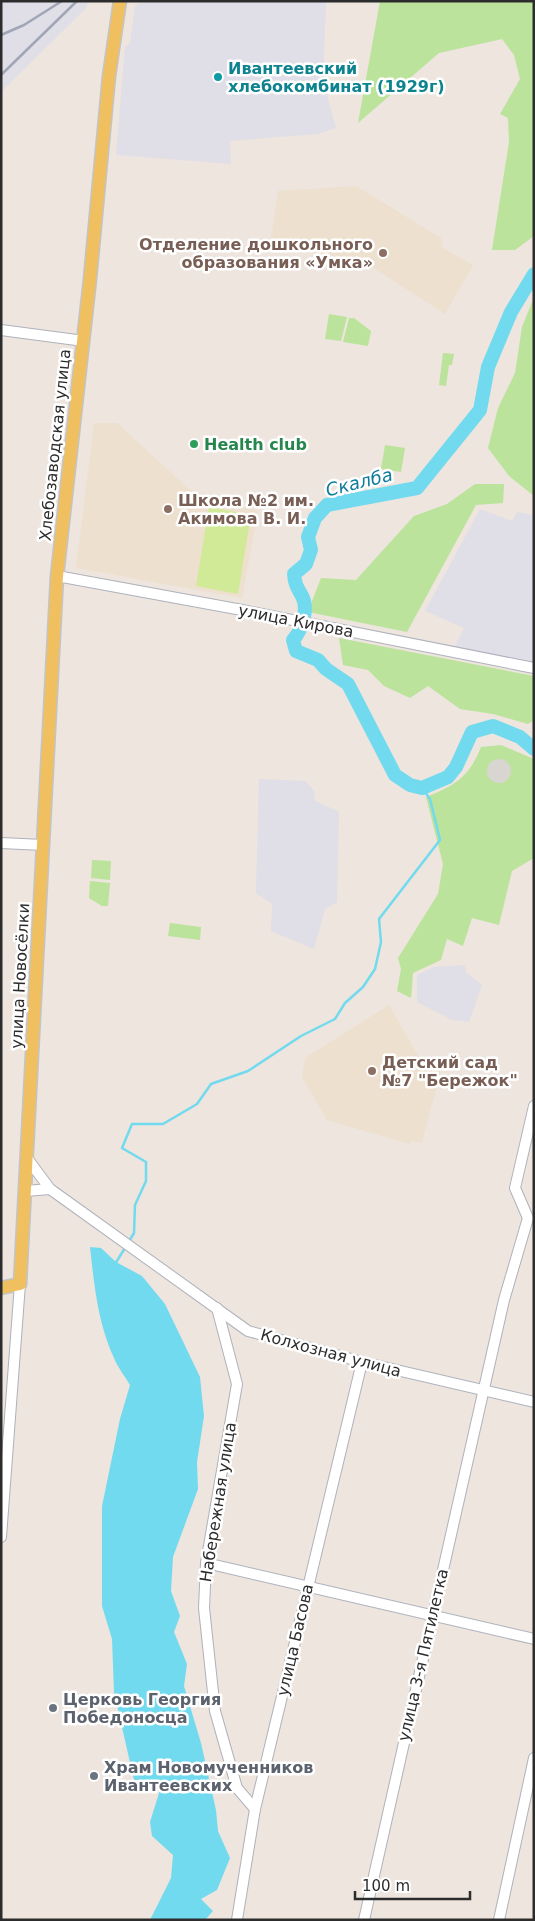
<svg xmlns="http://www.w3.org/2000/svg" width="535" height="1921" viewBox="0 0 535 1921" font-family="'DejaVu Sans',sans-serif">
<rect width="100%" height="100%" fill="#ede5de"/>
<g fill="#e0dee6">
<polygon points="1,1 88,1 86,8 1,92"/>
<polygon points="143,1 326,1 323,80 336,128 318,134 230,141 231,164 116,155 125,46 130,43 135,6"/>
<polygon points="480,509 512,521 517,512 534,515 534,666 452,652 464,628 425,611"/>
<polygon points="259,779 305,781 315,792 314,800 339,812 337,902 325,909 314,949 271,931 272,904 256,893"/>
<polygon points="465,965 466,972 482,985 469,1022 452,1020 417,1002 417,975 434,967"/>
</g>
<g fill="#eee0ce">
<polygon points="356,186 441,238 443,248 473,265 445,314 369,265 348,258 270,246 278,191"/>
<polygon points="94,423 117,423 189,489 258,511 242,598 76,568"/>
<polygon points="389,1005 421,1061 432,1064 435,1057 444,1058 422,1143 411,1141 409,1144 327,1120 302,1077 305,1058"/>
</g>
<g fill="#bbe39b">
<polygon points="380,1 534,1 534,236 515,250 492,250 509,142 508,118 500,114 520,79 514,55 502,39 439,53 358,123"/>
<polygon points="534,297 534,496 509,476 488,448 498,408 515,373 522,327"/>
<polygon points="329,314 347,317 341,341 325,339"/>
<polygon points="349,318 354,318 371,331 368,346 343,342"/>
<polygon points="443,353 454,354 452,365 449,365 446,386 439,385"/>
<polygon points="385,445 405,448 401,472 381,469"/>
<polygon points="475,484 504,484 503,503 476,505 407,632 308,612 321,578 356,580 414,516 447,504"/>
<polygon points="339,638 534,676 534,720 528,724 493,714 460,709 428,686 410,698 384,686 368,670 343,665"/>
<path d="M501,745L534,759V858L512,871L499,925L472,918L463,946L447,939L441,960L413,973L411,998L397,991L401,969L398,958L438,894L443,864L426,797C456,785 469,777 481,747Z"/>
<polygon points="92,860 111,861 110,880 91,878"/>
<polygon points="90,881 110,883 108,906 102,906 89,898"/>
<polygon points="170,923 201,927 200,940 168,936"/>
</g>
<polygon fill="#d0ea97" points="209,507 251,515 238,594 196,586"/>
<circle fill="#d9d5d1" cx="499" cy="771" r="12"/>
<path fill="#72daee" d="M90,1247L101,1248L116,1262L142,1276L165,1304L200,1377L204,1416L197,1462L198,1489L173,1557L171,1591L180,1616L174,1632L187,1664L184,1686L201,1743L216,1810L218,1831L230,1858L217,1890L201,1899L213,1911L205,1920H150L171,1878L173,1855L152,1836L150,1822L160,1790L147,1780H134L114,1692L112,1639L102,1606V1506L120,1419L130,1385C125,1376 118,1368 114,1358C98,1324 94,1284 90,1247Z"/>
<g fill="none" stroke-linecap="round" stroke-linejoin="round">
<g stroke="#72daee" stroke-width="2.5">
<polyline points="128,1243 134,1233 135,1205 146,1181 146,1162 122,1148 132,1124 163,1124 197,1104 211,1084 248,1071 301,1036 335,1019 345,1003 363,987 375,969 381,942 379,919 440,840 430,799 422,788"/>
<polyline points="115,1264 125,1248"/>
</g>
<path stroke="#72daee" stroke-width="14" d="M534,274L511,312L488,367L480,410L417,488L327,505L315,518L308,537L311,550L306,564L294,574C295,585 297,587 302,596C309,609 302,630 293,640L296,651L318,660L326,669L348,684L395,775L410,785L422,788L448,777L456,767L472,732L493,726L520,737L534,749"/>
<defs>
<g id="minor">
<polyline points="1,330 84,341"/>
<polyline points="57,576 242,610 534,668"/>
<polyline points="1,843 43,845"/>
<polyline points="27,1158 50,1189 248,1331 362,1362 534,1402"/>
<polyline points="25,1191 50,1189"/>
<polyline points="217,1308 237,1384 206,1563 204,1608 215,1711 237,1788 255,1809"/>
<polyline points="1,1537 20,1284"/>
<polyline points="206,1563 534,1639"/>
<polyline points="237,1920 255,1809 362,1362"/>
<polyline points="364,1920 504,1300 528,1218 515,1188 534,1106"/>
<polyline points="499,1920 534,1758"/>
</g>
<polyline id="major" points="1,1288 20,1284 57,576 90,279 109,76 120,1"/>
</defs>
<use href="#minor" stroke="#aeb2bc" stroke-width="12"/>
<use href="#major" stroke="#c4c4c4" stroke-width="15"/>
<use href="#minor" stroke="#fff" stroke-width="10"/>
<use href="#major" stroke="#f0bf60" stroke-width="12"/>
<g stroke="#a1a6b6" stroke-width="2.5">
<polyline points="1,35 24,25 62,1"/>
<polyline points="1,75 77,1"/>
</g>
</g>
<circle fill="#0f9aa8" stroke="#fff" stroke-width="2" cx="218" cy="77" r="5"/>
<g fill="#8d6e63" stroke="#fff" stroke-width="2">
<circle cx="383" cy="253" r="5"/>
<circle cx="168" cy="509" r="5"/>
<circle cx="372" cy="1071" r="5"/>
</g>
<circle fill="#2e9e5b" stroke="#fff" stroke-width="2" cx="194" cy="444" r="5"/>
<g fill="#6b7280" stroke="#fff" stroke-width="2">
<circle cx="53" cy="1708" r="5"/>
<circle cx="94" cy="1776" r="5"/>
</g>
<g text-anchor="middle" dominant-baseline="central" stroke-width="5" stroke-linejoin="round" paint-order="stroke">
<g font-size="16" font-weight="bold" fill="#0d838f" stroke="#fff" text-anchor="start">
<text x="228" y="68">Ивантеевский<tspan x="228" dy="18">хлебокомбинат (1929г)</tspan></text>
</g>
<g font-size="16" font-weight="bold" fill="#785e54" stroke="#fff" text-anchor="start">
<text x="373" y="244" text-anchor="end">Отделение дошкольного<tspan x="373" dy="18">образования «Умка»</tspan></text>
<text x="178" y="500">Школа №2 им.<tspan x="178" dy="18">Акимова В. И.</tspan></text>
<text x="382" y="1062">Детский сад<tspan x="382" dy="18">№7 "Бережок"</tspan></text>
</g>
<g font-size="16" font-weight="bold" fill="#27864d" stroke="#fff" text-anchor="start">
<text x="204" y="444">Health club</text>
</g>
<g font-size="16" fill="#2c2c2c" stroke="#fff">
<text transform="translate(55 445) rotate(-84)">Хлебозаводская улица</text>
<text transform="translate(296 621) rotate(11)">улица Кирова</text>
<text transform="translate(20 976) rotate(-87)">улица Новосёлки</text>
<text transform="translate(331 1353) rotate(15)">Колхозная улица</text>
<text transform="translate(218 1502) rotate(-81)">Набережная улица</text>
<text transform="translate(295 1640) rotate(-77)">улица Басова</text>
<text transform="translate(423 1655) rotate(-77)">улица 3-я Пятилетка</text>
</g>
<g font-size="16" font-weight="bold" fill="#5b616d" stroke="#fff" text-anchor="start">
<text x="63" y="1699">Церковь Георгия<tspan x="63" dy="18">Победоносца</tspan></text>
<text x="104" y="1767">Храм Новомученников<tspan x="104" dy="18">Ивантеевских</tspan></text>
</g>
<g font-size="18" font-style="italic" fill="#0e7b9d" stroke="#fff">
<text transform="translate(359 482) rotate(-14)">Скалба</text>
</g>
</g>
<rect width="535" height="1921" fill="none" stroke="#2c2c2c" stroke-width="5"/>
<path d="M355 1891v8h115v-8" fill="none" stroke="#2c2c2c" stroke-width="2.5"/>
<text x="362" y="1891" font-size="15" fill="#2c2c2c" stroke="#ffffff" stroke-width="4" paint-order="stroke">100 m</text>
</svg>
